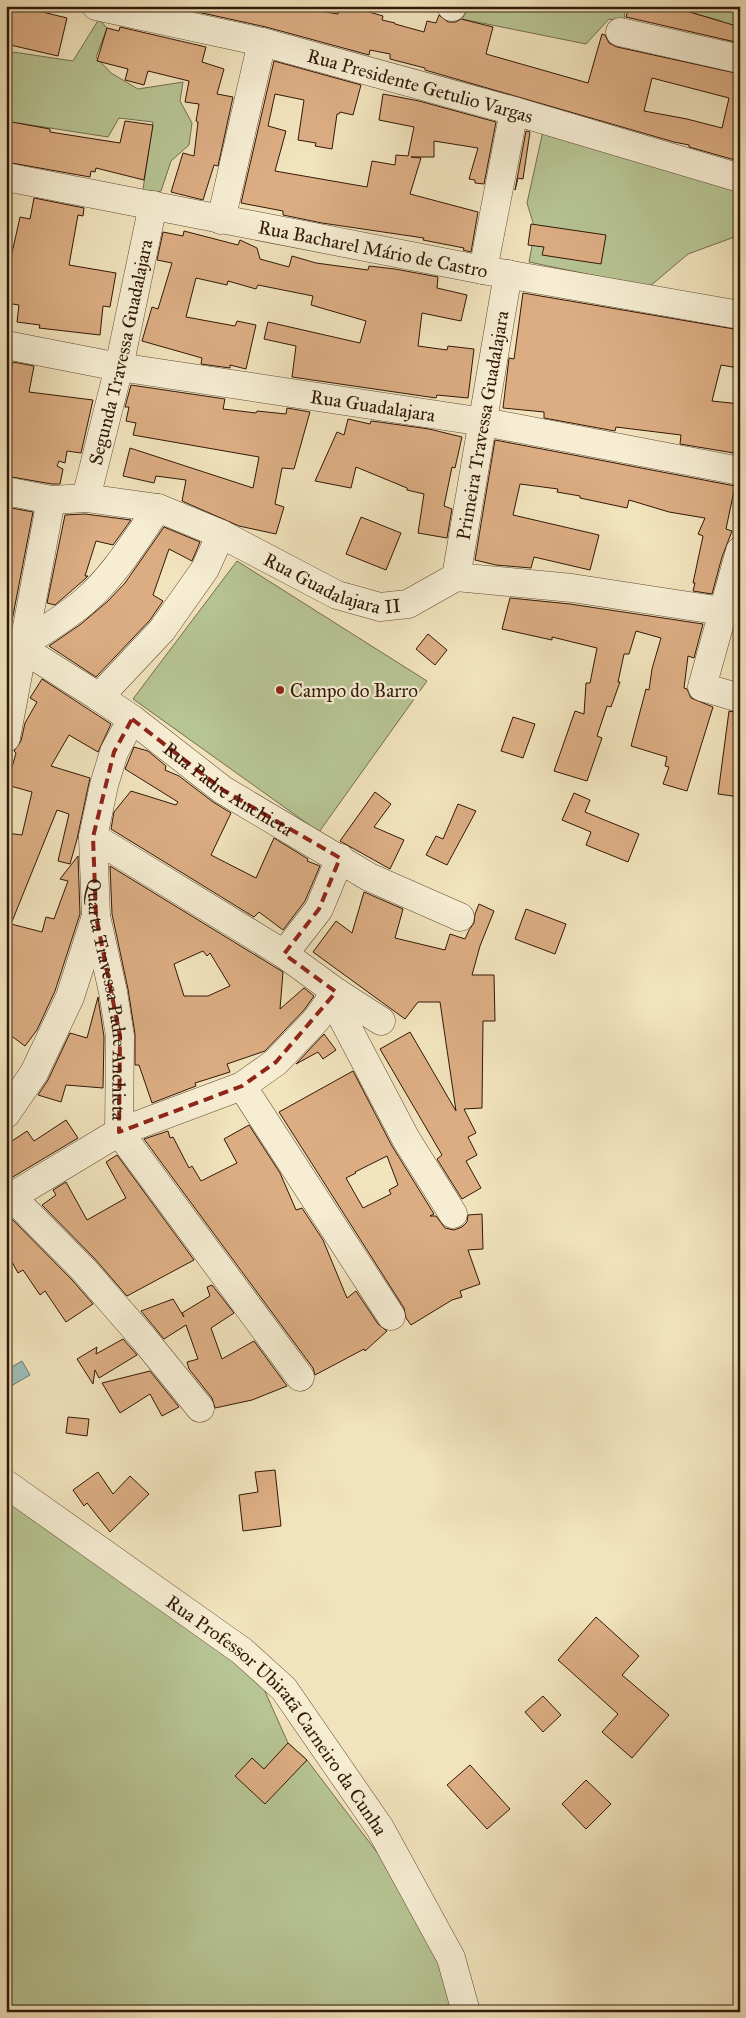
<svg xmlns="http://www.w3.org/2000/svg" width="746" height="2018" viewBox="0 0 746 2018" font-family="'IM FELL Great Primer',serif">
<rect width="100%" height="100%" fill="#f1e3bc"/>
<filter id="stains"><feTurbulence type="fractalNoise" baseFrequency=".004" numOctaves="4"/><feColorMatrix values="0 0 0 0 .2 0 0 0 0 .09 0 0 0 0 .02 0 0 0 .5 -.17"/></filter>
<radialGradient id="worn" r=".72"><stop offset=".6" stop-color="#630" stop-opacity="0"/><stop offset="1" stop-color="#630" stop-opacity=".3"/></radialGradient>
<g fill="#b7c493" stroke="#746e4d">
<polygon points="470,6 625,6 624,22 609,19 586,44 462,19"/>
<polygon points="669,6 740,6 740,49 722,44 721,21"/>
<polygon points="99,19 107,28 96,57 111,73 138,89 183,82 180,101 192,123 189,145 171,161 161,191 142,196 153,122 119,118 108,137 18,123 11,164 6,162 6,68 13,52 73,61"/>
<polygon points="543,131 740,192 740,235 688,254 649,287 529,262 535,229 527,203"/>
<polygon points="237,561 427,681 319,832 133,699"/>
<polygon points="6,1501 255,1669 288,1743 307,1760 411,1897 460,2012 6,2012"/>
</g>
<polygon fill="#9dbdb9" stroke="#727b72" points="22,1361 30,1375 6,1389 6,1370"/>
<g fill="#dcad83" stroke="#311807" fill-rule="evenodd">
<polygon points="6,6 18,6 67,18 58,56 6,44"/>
<path d="M194,6H308L307,9L338,14L340,6H348L383,16L382,20L395,23V24L424,32L427,21L436,23L439,15L448,22H456L461,19L493,27L486,54L588,83L602,34L605,35L609,43L617,47L740,74V139L735,160L689,147V145L674,142L425,70V68L390,59V54L370,50L369,55L266,27L193,11ZM652,78L729,98L722,128L687,119L644,111Z"/>
<polygon points="629,6 669,6 740,27 740,43 626,17"/>
<polygon points="120,27 206,47 202,62 224,69 217,94 233,97 218,166 214,165 203,200 171,192 183,153 194,156 198,122 196,121 199,104 185,102 189,81 148,71 144,85 125,80 128,69 97,61 107,28 119,31"/>
<polygon points="274,61 361,85 353,115 340,112 339,114 337,114 332,149 315,146 316,143 298,140 304,100 275,94 268,126 286,131 275,171 367,187 372,161 395,165 396,155 408,156 414,127 379,120 383,94 419,101 496,122 484,184 475,183 475,180 469,179 478,148 434,141 434,157 411,157 421,158 410,194 478,212 471,252 463,250 464,248 423,240 424,238 322,223 283,215 283,211 241,203"/>
<polygon points="6,121 50,129 50,132 120,143 125,121 153,125 144,180 96,168 95,172 91,171 90,177 6,162"/>
<polygon points="526,131 530,132 523,179 518,178 515,190"/>
<polygon points="34,198 84,208 83,216 78,215 69,265 116,273 110,307 103,306 100,335 39,328 40,325 17,322 19,305 6,303 6,280 20,217 30,219"/>
<polygon points="531,224 606,235 601,264 542,255 544,247 528,245"/>
<polygon points="184,231 238,245 240,240 257,248 260,259 289,267 292,256 316,263 368,270 369,266 395,269 438,277 437,288 467,295 461,321 422,313 418,346 447,350 448,346 474,349 468,398 437,395 436,398 292,377 296,346 264,339 268,322 360,343 366,321 311,305 313,296 258,285 256,289 228,281 227,285 196,278 186,317 235,326 237,321 256,325 246,369 230,365 230,368 201,364 202,358 142,341 152,307 158,309 172,263 157,260 163,232 183,236"/>
<polygon points="523,293 740,330 738,368 721,365 712,401 740,404 740,454 680,444 681,435 616,427 615,431 544,418 544,412 503,408 509,358 514,359"/>
<polygon points="13,362 34,366 29,392 93,400 81,453 67,451 65,463 59,461 57,466 63,469 60,484 52,484 6,476 6,395"/>
<polygon points="131,385 225,399 223,409 256,413 257,411 286,414 287,408 310,412 294,469 282,468 275,504 284,507 276,534 239,526 182,501 186,480 156,476 154,483 123,476 130,448 253,488 259,457 133,435 136,423 126,421 129,407 125,407"/>
<polygon points="348,419 370,424 371,421 379,422 429,429 462,437 455,468 452,467 444,506 452,509 447,538 418,533 424,494 407,490 407,488 356,467 351,488 315,481 337,432 344,435"/>
<polygon points="495,440 735,486 726,529 732,531 722,557 712,594 693,591 695,583 693,583 703,536 698,534 705,518 669,512 629,500 627,508 580,498 580,496 557,492 558,489 520,484 513,515 599,535 590,570 534,557 531,568 496,565 475,560"/>
<polygon points="6,507 33,512 10,631 6,631"/>
<polygon points="85,514 131,520 113,545 96,541 85,576 88,576 85,579 55,605 47,603 65,515"/>
<polygon points="361,517 401,533 386,570 346,554"/>
<polygon points="164,527 200,542 192,561 169,549 153,595 163,601 150,620 96,677 49,646 81,624 108,601 125,583"/>
<polygon points="510,598 570,604 703,624 694,658 688,656 684,688 687,689 691,698 713,707 687,791 663,784 669,767 665,766 667,757 631,746 646,689 649,690 652,669 661,638 636,631 629,654 624,654 618,682 620,682 611,707 607,706 597,736 602,738 587,781 554,771 575,711 584,714 586,683 590,683 597,648 552,637 552,640 502,629"/>
<polygon points="428,634 447,650 435,665 416,649"/>
<polygon points="42,679 111,724 98,752 69,735 51,766 90,778 77,839 70,864 58,861 69,814 57,810 11,924 42,932 46,917 54,919 68,881 60,879 78,856 80,914 55,991 37,1030 25,1046 6,1032 6,833 22,835 32,792 7,785 16,753 14,751 21,741 25,723 37,702 30,698"/>
<polygon points="729,711 740,713 740,797 718,794"/>
<polygon points="513,717 535,724 523,758 501,751"/>
<polygon points="134,747 148,751 166,766 165,770 179,776 213,802 231,813 211,855 256,878 274,838 308,859 307,861 320,866 305,901 283,930 259,912 254,917 111,829 114,812 131,791 176,805 178,802 125,769"/>
<polygon points="375,792 391,804 374,827 404,840 390,869 340,841"/>
<polygon points="574,793 590,800 585,812 639,834 628,862 586,845 591,832 562,820"/>
<polygon points="458,804 476,811 447,865 426,855 436,836 443,839"/>
<path d="M110,866L283,972L280,1009L304,988L314,996L304,1010L265,1051L227,1064L230,1072L195,1083L196,1086L152,1103L139,1065H135V1034L128,989L112,914ZM203,951L207,956L210,953L230,986L208,996H184L174,964Z"/>
<polygon points="364,892 403,909 395,938 445,950 450,934 465,939 469,930 474,923 475,914 479,904 494,911 480,946 472,975 494,975 495,1021 483,1021 482,1108 464,1109 476,1133 468,1137 477,1155 466,1161 481,1188 462,1199 437,1159 442,1155 380,1049 410,1032 456,1111 440,1002 418,1002 405,1019 313,952 336,921 352,933"/>
<polygon points="526,909 566,924 555,954 515,939"/>
<polygon points="98,997 104,1037 103,1088 66,1085 61,1102 38,1095 48,1080 70,1033 87,1038"/>
<polygon points="324,1034 336,1050 323,1059 318,1052 296,1064"/>
<path d="M353,1071L392,1146L434,1214L430,1216H436L445,1228L454,1230L462,1227L467,1222L468,1215L482,1214L483,1249L468,1250L480,1284L460,1291L462,1297L452,1300L411,1325L406,1318L404,1308L279,1112ZM387,1156L398,1185L389,1190L391,1194L363,1208L346,1178L356,1173L355,1172Z"/>
<polygon points="66,1120 78,1138 6,1181 6,1145 27,1131 34,1141"/>
<polygon points="249,1125 280,1173 296,1210 302,1208 323,1240 347,1298 356,1291 378,1324 387,1331 365,1351 364,1349 315,1375 313,1368 144,1139 168,1131 170,1138 173,1137 189,1168 192,1166 201,1181 237,1163 224,1139"/>
<polygon points="117,1155 194,1260 127,1296 95,1259 42,1205 56,1195 53,1190 66,1182 87,1220 126,1198 106,1162"/>
<polygon points="8,1215 73,1281 93,1304 66,1322 45,1291 40,1295 23,1270 18,1273 6,1251 6,1216"/>
<polygon points="212,1285 234,1313 211,1328 222,1359 254,1341 287,1386 252,1400 215,1408 212,1398 189,1369 187,1362 198,1359 186,1325 164,1339 141,1311 173,1299 184,1317 182,1313 210,1296 207,1287"/>
<polygon points="123,1339 137,1355 99,1378 95,1370 93,1384 77,1359 97,1347 96,1354"/>
<polygon points="150,1371 179,1407 162,1416 150,1394 120,1413 102,1383"/>
<polygon points="68,1417 89,1419 87,1436 66,1433"/>
<polygon points="275,1470 281,1526 243,1531 239,1495 258,1492 255,1472"/>
<polygon points="98,1472 113,1494 130,1476 149,1494 110,1532 87,1503 84,1506 73,1490"/>
<polygon points="596,1617 639,1656 622,1675 669,1715 632,1758 602,1732 618,1714 558,1660"/>
<polygon points="543,1696 561,1715 543,1732 525,1712"/>
<polygon points="288,1743 307,1760 265,1804 235,1776 252,1758 264,1769"/>
<polygon points="470,1765 510,1809 487,1829 447,1785"/>
<polygon points="586,1780 611,1804 586,1829 562,1804"/>
</g>
<g fill="none" stroke-linecap="round" stroke-linejoin="round">
<defs>
<g id="minor">
<path id="s1" d="M96,6L262,42L514,111L740,178"/>
<polyline points="451,6 452,7"/>
<polyline points="620,32 740,59"/>
<path id="s2" d="M6,177L483,270L740,315"/>
<polyline points="221,220 262,42"/>
<polyline points="483,270 514,111"/>
<path id="s3" d="M6,345L119,367L484,422L740,471"/>
<path id="s4" d="M6,491L51,500L86,498L158,508L221,534L337,595L380,607L408,604L456,577L572,588L722,611"/>
<path id="s5" d="M86,498L119,367L153,205"/>
<polyline points="740,551 702,687 740,698"/>
<path id="s6" d="M456,577L508,274"/>
<path d="M26,642C46,629 68,616 86,600C115,575 136,539 158,508"/>
<path id="s7" d="M6,646L23,649L99,697L132,719L223,790L369,877L460,917"/>
<polyline points="99,697 162,630 205,569 221,534"/>
<path id="s8" d="M132,719L114,752L104,785L93,837L96,916L113,992L120,1036L119,1132L300,1377"/>
<polyline points="6,738 51,500"/>
<polyline points="93,837 284,954 336,992 381,1021"/>
<polyline points="284,954 319,909 340,858"/>
<polyline points="332,998 406,1139 453,1214"/>
<polyline points="242,1086 391,1316"/>
<polyline points="6,1114 34,1073 70,997 96,916"/>
<polyline points="11,1196 84,1270 144,1339 200,1408"/>
<polyline points="6,1200 119,1132 242,1086 276,1062 316,1020 336,992"/>
<path id="s9" d="M6,1484L242,1651L284,1689L380,1828L451,1958L466,2012"/>
</g>
</defs>
<use href="#minor" stroke="#614b34" stroke-width="29"/>
<use href="#minor" stroke="#f6edd3" stroke-width="28"/>
</g>
<path fill="none" stroke="#8f2418" stroke-width="4" stroke-dasharray="10 6" stroke-linejoin="round" d="M132,719L223,790L340,858L319,909L284,954L336,992L276,1062L242,1086L119,1132L120,1036L96,916L93,837L114,752Z"/>
<circle fill="#8f2418" stroke="#f6edd3" stroke-width="2" cx="280" cy="690" r="5"/>
<g text-anchor="middle" dominant-baseline="central" stroke-width="4.5" stroke-linejoin="round" paint-order="stroke">
<g font-size="19" fill="#311807" stroke="#f6edd3">
<text stroke="none"><textPath href="#s1" startOffset="334">Rua Presidente Getulio Vargas</textPath></text>
<text stroke="none"><textPath href="#s2" startOffset="374">Rua Bacharel Mário de Castro</textPath></text>
<text stroke="none"><textPath href="#s5" startOffset="150">Segunda Travessa Guadalajara</textPath></text>
<text stroke="none"><textPath href="#s3" startOffset="372">Rua Guadalajara</textPath></text>
<text stroke="none"><textPath href="#s6" startOffset="154">Primeira Travessa Guadalajara</textPath></text>
<text stroke="none"><textPath href="#s4" startOffset="345">Rua Guadalajara II</textPath></text>
<text stroke="none"><textPath href="#s7" startOffset="266">Rua Padre Anchieta</textPath></text>
<text stroke="none"><textPath href="#s8" startOffset="289">Quarta Travessa Padre Anchieta</textPath></text>
<text stroke="none"><textPath href="#s9" startOffset="360">Rua Professor Ubiratã Carneiro da Cunha</textPath></text>
</g>
<g font-size="19" fill="#311807" stroke="#f6edd3" text-anchor="start">
<text x="290" y="690">Campo do Barro</text>
</g>
</g>
<rect width="746" height="2018" fill="none" stroke="#f1e3bc" stroke-width="25"/>
<rect x="8" y="8" width="731" height="2003" fill="none" stroke="#311807" stroke-width="2.5"/>
<rect x="12" y="12" width="721" height="1993" fill="none" stroke="#311807"/>
<rect width="100%" height="100%" filter="url(#stains)"/>
<rect width="100%" height="100%" fill="url(#worn)"/>
</svg>
